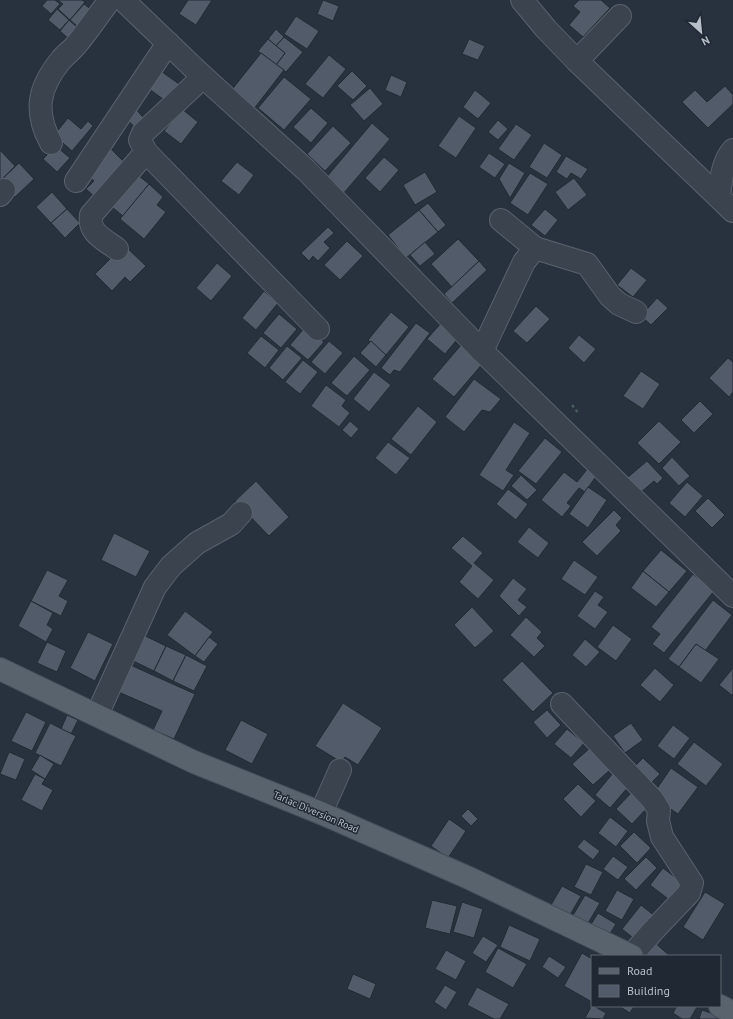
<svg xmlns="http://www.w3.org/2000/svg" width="733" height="1019" viewBox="0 0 733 1019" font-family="'PT Sans',sans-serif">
<rect width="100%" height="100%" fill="#27323e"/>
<g fill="#515b69" stroke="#222b35">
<polygon points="47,0 55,0 60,4 51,14 42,6"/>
<polygon points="58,0 82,0 85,2 70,20 58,9 63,4"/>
<polygon points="188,0 212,0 196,25 179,14"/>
<polygon points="323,0 339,6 333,21 317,14"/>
<polygon points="579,0 601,0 610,8 583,37 569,25 580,12 573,6"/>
<polygon points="84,4 92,10 78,27 70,20"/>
<polygon points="57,9 69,20 60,30 48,20"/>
<polygon points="296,16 319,31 307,49 284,34"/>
<polygon points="69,20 78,28 69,39 60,31"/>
<polygon points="276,29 284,37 276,46 268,39"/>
<polygon points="284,37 303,52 286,72 276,65 285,53 276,46"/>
<polygon points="268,39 285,53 276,65 258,51"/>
<polygon points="469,39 485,46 478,60 462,54"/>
<polygon points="261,53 284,70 253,110 230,92"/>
<polygon points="329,55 346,69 323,98 305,84"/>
<polygon points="155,67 182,86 170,104 142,84"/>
<polygon points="352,71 367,86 353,100 337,86"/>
<polygon points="391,75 407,82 401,97 385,90"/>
<polygon points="284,77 311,99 284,130 258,108"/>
<polygon points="725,86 733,95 733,104 708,128 682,102 695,90 707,102"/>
<polygon points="370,88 383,104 364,121 350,105"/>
<polygon points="475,90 491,103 478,119 463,107"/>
<polygon points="134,107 149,124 140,133 124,116"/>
<polygon points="311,108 328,123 311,143 293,127"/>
<polygon points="182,109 198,122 181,144 164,131"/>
<polygon points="459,116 476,128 456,158 438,146"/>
<polygon points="68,118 81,129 88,121 93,126 72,151 54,135"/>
<polygon points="498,120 508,129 498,140 488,132"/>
<polygon points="372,123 390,139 343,194 325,179"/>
<polygon points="516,124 532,135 514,160 498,149"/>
<polygon points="333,126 351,143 325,171 307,154"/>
<polygon points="544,143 562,155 547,178 529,167"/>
<polygon points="56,146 70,158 57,172 43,159"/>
<polygon points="110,148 128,166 96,198 86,189 94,181 89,176"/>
<polygon points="0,150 15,166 0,181"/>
<polygon points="489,153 505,164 495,178 479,167"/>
<polygon points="566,156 588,169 581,179 571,173 567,179 556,172"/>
<polygon points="384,157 399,170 380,192 365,178"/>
<polygon points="237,162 254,175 239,195 221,181"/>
<polygon points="19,163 34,179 15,197 0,181"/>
<polygon points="509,163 525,173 510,198 499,179"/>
<polygon points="134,172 149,184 123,216 108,204"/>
<polygon points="425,172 437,192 415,205 403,185"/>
<polygon points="530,173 548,184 528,215 510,203"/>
<polygon points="574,178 587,195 568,210 555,192"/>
<polygon points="149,184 163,197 157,205 166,212 144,239 120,219"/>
<polygon points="52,192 67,209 51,223 36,207"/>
<polygon points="428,203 446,225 438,232 419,210"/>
<polygon points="67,209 80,223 65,238 51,223"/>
<polygon points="545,209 558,220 545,236 531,225"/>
<polygon points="419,210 438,232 406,258 388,235"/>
<polygon points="328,227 334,233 324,242 330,248 318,261 313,256 309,261 301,253"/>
<polygon points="458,239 479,261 452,287 431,264"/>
<polygon points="347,241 363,256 340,280 324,265"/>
<polygon points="425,242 435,254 420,266 410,255"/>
<polygon points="124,245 146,266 130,282 125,277 112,291 95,274"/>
<polygon points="479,261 487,270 452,303 444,294"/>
<polygon points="217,263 232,276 211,301 196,288"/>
<polygon points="631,268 647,280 633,297 617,285"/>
<polygon points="264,291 278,303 256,330 242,318"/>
<polygon points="657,298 668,308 651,325 641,316"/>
<polygon points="536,306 550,319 527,343 513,331"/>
<polygon points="391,312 409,327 386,355 368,340"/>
<polygon points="279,314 297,329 281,348 263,333"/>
<polygon points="442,322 460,336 445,354 427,339"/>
<polygon points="416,323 430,333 400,372 394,370 390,375 381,368"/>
<polygon points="306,326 324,342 308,360 290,345"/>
<polygon points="579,335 596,349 584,363 568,348"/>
<polygon points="261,336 279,350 265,368 247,353"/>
<polygon points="329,341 343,353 325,374 311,362"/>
<polygon points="371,341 386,355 376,367 360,353"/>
<polygon points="462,344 484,362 454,397 432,379"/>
<polygon points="287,346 302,358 283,380 269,368"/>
<polygon points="354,356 370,370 347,396 331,383"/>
<polygon points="728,358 733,362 733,392 729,397 709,378"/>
<polygon points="303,360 318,372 300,394 285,382"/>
<polygon points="641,371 660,384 643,409 623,396"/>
<polygon points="374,372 391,385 369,412 353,399"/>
<polygon points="474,379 501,399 490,412 482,410 464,432 445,417"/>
<polygon points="326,385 346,400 342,406 350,413 339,427 311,406"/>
<polygon points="700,401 713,414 694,433 681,420"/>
<polygon points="418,406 437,422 411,455 391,439"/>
<polygon points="350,421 359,429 351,438 342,430"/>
<polygon points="659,421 681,442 659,464 637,443"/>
<polygon points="514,422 530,433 506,470 514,475 503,491 479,475"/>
<polygon points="545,438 562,452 536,484 518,471"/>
<polygon points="388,442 410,458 396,475 375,458"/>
<polygon points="672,457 690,476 679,486 662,468"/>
<polygon points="647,461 663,478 657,484 654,481 640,493 627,478"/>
<polygon points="588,468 597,475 585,492 579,488 567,503 571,506 562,517 541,500 564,472 577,482"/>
<polygon points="521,475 537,490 527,500 511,486"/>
<polygon points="256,481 289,517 269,536 235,501"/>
<polygon points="687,482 703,496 685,517 669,503"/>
<polygon points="588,487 607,500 588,528 569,514"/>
<polygon points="508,489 528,504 516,520 496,504"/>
<polygon points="708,498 725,515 712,528 695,511"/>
<polygon points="614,510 622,518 616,525 621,531 597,556 582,542"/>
<polygon points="529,527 549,543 538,558 517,542"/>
<polygon points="114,533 150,551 136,577 101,560"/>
<polygon points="463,536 483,553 474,563 494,580 478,599 459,582 472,566 451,548"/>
<polygon points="661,550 687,571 669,592 643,571"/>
<polygon points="574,560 598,577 585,595 561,579"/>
<polygon points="47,570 68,580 59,596 68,601 61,616 31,601"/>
<polygon points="643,571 669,592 656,607 631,588"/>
<polygon points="693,574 714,591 664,653 652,644 660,634 651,627"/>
<polygon points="513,578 527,589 518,600 527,607 519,616 499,596"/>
<polygon points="595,591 604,597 598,605 608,612 595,629 577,616"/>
<polygon points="713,600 732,615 705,651 696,644 679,667 668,659"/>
<polygon points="31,601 53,613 47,625 53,629 46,642 18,626"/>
<polygon points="472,607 494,631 475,648 454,625"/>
<polygon points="185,611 213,632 195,656 167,635"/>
<polygon points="526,617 542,632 537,638 545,646 534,657 510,635"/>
<polygon points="613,625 632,639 616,661 597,647"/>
<polygon points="88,632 113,644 95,681 70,668"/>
<polygon points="139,633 166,646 154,671 127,658"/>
<polygon points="209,637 218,644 204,662 195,656"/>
<polygon points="585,639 600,652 586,667 572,655"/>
<polygon points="47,642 66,651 57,672 37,663"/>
<polygon points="696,644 719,659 701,683 679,667"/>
<polygon points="166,646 186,655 173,681 154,671"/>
<polygon points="186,655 207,666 194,691 173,681"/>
<polygon points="522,661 553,693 533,712 502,680"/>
<polygon points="126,663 195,694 174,739 153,730 162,711 114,690"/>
<polygon points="655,668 674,685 660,702 640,685"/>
<polygon points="733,668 733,696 719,685"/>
<polygon points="343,703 382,728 358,765 345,757 341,762 315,746"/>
<polygon points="547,710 561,725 547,738 533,722"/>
<polygon points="26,712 46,722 32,751 11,741"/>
<polygon points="67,715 78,720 71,734 61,729"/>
<polygon points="241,720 268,734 252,764 225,750"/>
<polygon points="50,723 76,736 61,766 35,753"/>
<polygon points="631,723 643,740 625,753 613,736"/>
<polygon points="673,725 690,738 674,759 657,746"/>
<polygon points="567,729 584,743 571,758 554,744"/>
<polygon points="694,742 723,764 706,786 677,764"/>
<polygon points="590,748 610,770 593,785 572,764"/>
<polygon points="9,752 25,759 16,780 0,774"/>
<polygon points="40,755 54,764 45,779 31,770"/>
<polygon points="643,758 660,774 648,786 631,770"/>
<polygon points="671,768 698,787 678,814 652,796"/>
<polygon points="613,773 629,786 610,808 595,795"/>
<polygon points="35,774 45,779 42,784 53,790 42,811 21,800"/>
<polygon points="578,784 596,801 581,817 563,799"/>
<polygon points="632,792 648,807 632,824 616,809"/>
<polygon points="468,809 478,819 471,826 461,816"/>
<polygon points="610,817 628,831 616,847 598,833"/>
<polygon points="449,819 466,831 448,858 431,846"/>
<polygon points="634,832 651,848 637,863 620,846"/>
<polygon points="584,839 600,851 593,860 577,847"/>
<polygon points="613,856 628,867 618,880 603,869"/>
<polygon points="646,857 657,868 636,890 624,879"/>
<polygon points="586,864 603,872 591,895 574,887"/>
<polygon points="663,868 689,888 676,905 650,885"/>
<polygon points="562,886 581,896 570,915 551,905"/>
<polygon points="617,890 634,899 622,920 605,911"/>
<polygon points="705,892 725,904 703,940 683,927"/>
<polygon points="585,895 600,903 587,925 572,917"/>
<polygon points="432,900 457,906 450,934 425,928"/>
<polygon points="462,902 483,909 474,938 453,932"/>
<polygon points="641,905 656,917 637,941 622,929"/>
<polygon points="598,913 616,924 608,937 590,926"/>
<polygon points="509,925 540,939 530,961 500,947"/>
<polygon points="483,936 498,945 486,962 472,953"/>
<polygon points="654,942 670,956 645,956"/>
<polygon points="498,948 527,964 513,988 485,972"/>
<polygon points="446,950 466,961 456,980 435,969"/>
<polygon points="582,953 592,959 592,1002 564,986"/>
<polygon points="549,956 566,967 558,978 542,967"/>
<polygon points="353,974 376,984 370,999 347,989"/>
<polygon points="445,985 457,992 446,1010 434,1002"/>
<polygon points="477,987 509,1004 500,1019 494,1019 467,1005"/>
<polygon points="592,1005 606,1013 603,1019 585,1018"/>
<polygon points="619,1006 634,1006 630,1013"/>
<polygon points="677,1006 695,1006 697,1007 690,1019 682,1019 673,1013"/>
<polygon points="702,1010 719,1016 718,1019 699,1019"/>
</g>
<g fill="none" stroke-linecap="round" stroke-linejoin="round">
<defs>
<g id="minor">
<polyline points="123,0 198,72 306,170 482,351 733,596"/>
<polyline points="522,0 546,29 577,61 733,211"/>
<polyline points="577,61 620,16"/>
<polyline points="203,77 143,133 140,140 146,152 318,329"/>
<path d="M51,143C34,112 38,88 61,60C65,55 72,50 76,45C88,31 98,15 110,0"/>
<polyline points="76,181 168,43"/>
<polyline points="0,195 4,190"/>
<path d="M719,197C721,181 722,162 733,150"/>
<polyline points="535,248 587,264 610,296 619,304 636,312"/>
<path d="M117,249C104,239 88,233 91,215L146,152"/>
<polyline points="482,351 524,262 535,248 501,220"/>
<polyline points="562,704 652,799 659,810 658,821 662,837 692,883 689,893 652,932 631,956"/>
<polyline points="97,715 155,587 171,566 197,543 231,524 241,513"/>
<polyline points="321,813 340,770"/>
</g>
<g id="major">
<polyline points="0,669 194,762 321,813 469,878 632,956"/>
<polyline points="720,1006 733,1013"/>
</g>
</defs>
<use href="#minor" stroke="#59626c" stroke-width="24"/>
<use href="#major" stroke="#444d57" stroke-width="24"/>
<polyline stroke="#495c5e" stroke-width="2.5" stroke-dasharray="3 3" stroke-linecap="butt" points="572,405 579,414"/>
<use href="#minor" stroke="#3b444e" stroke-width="22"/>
<use href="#major" stroke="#59636e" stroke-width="22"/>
</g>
<g text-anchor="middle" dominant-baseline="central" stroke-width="3" stroke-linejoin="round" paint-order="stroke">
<g font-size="10" fill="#b7bfc9" stroke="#202933">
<text transform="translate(316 812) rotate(23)">Tarlac Diversion Road</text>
</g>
</g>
<rect x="591" y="955" width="130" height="52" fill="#202933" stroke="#5c656f"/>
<rect x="599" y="968" width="20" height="6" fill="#59636e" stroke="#5c656f"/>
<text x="627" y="975" font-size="12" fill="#b7bfc9">Road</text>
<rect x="599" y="985" width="20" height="12" fill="#515b69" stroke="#5c656f"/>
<text x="627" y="995" font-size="12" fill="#b7bfc9">Building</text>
<g transform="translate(701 32) rotate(153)" stroke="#202933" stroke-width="3" paint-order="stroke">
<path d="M0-3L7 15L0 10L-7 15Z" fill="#b7bfc9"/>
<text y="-6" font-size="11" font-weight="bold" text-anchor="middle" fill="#b7bfc9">N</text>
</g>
</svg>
